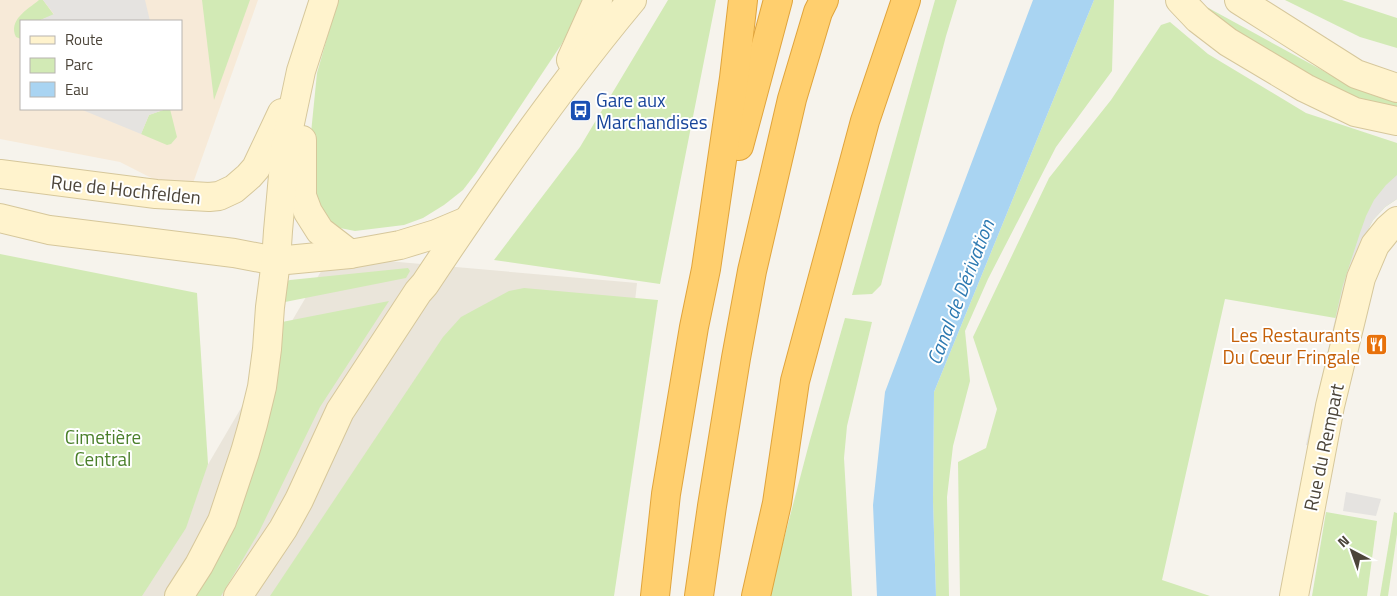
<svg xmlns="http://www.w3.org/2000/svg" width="1397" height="596" viewBox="0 0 1397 596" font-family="'Titillium Web',sans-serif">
<rect width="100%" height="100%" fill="#f6f3ec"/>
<polygon fill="#eae5da" points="330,256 637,283 603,596 131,596"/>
<path fill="#f7ead8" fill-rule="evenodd" d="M0,0H258L192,186L177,191L120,162L0,139ZM21,21H181V109H21Z"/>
<g fill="#d2eab5">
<path d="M39,0H43L54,15L38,21H21V39L16,37C8,20 27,10 39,0Z"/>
<polygon points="202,0 250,0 214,100"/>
<polygon points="338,0 584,0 577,18 561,45 476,173 463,190 444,205 423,218 404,225 355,231 340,228 328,221 318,210 311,164 311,133 317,73"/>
<polygon points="668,0 716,0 660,284 494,260 580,147"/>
<polygon points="935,0 957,0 946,36 881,285 872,294 852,295"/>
<polygon points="1094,0 1114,0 1112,71 1056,147 988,279 965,331 970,381 953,446 947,497 949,596 936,596 933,501 934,392"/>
<polygon points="1285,0 1342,0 1397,18 1397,48 1360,37"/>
<polygon points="1203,5 1342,81 1370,94 1397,102 1397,111 1370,105 1330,89 1229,29"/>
<polygon points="1170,22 1208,54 1306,113 1397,143 1397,199 1385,207 1373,220 1362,241 1341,319 1225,299 1162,580 1210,596 960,596 958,462 986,448 997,409 973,337 1049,178 1111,100 1161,25"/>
<polygon points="166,109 170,109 177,137 171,144 167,145 141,134 149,115"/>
<polygon points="0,254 197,293 208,464 186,528 142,596 0,596"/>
<polygon points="408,268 410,271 406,278 285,302 286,283 287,281 290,280"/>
<polygon points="524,288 658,300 614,596 270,596 443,337 461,317 509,291"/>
<polygon points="389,301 320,407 259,532 221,596 193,596 236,518 264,436 274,389 282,322"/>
<polygon points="845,318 872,322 847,426 844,458 852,596 769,596 810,440"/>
<polygon points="1326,512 1377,521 1367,596 1312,596"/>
<polygon points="1394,512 1397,513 1397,534 1388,596 1380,596"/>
</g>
<g fill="#e5e3e0">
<polygon points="43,0 145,0 150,21 38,21 54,14"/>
<polygon points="80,109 166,109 149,115 141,134"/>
<polygon points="1397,175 1397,199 1385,207 1373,220 1362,241 1313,446 1306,445 1343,285 1360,233 1366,216 1374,200 1386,185"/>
<polygon points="1346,492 1381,499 1376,516 1343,511"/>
</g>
<polygon fill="#a9d4f2" points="1033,0 1094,0 934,392 933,501 936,596 877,596 873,505 885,392"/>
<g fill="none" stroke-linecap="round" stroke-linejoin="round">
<defs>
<g id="secondary">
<polyline points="1180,0 1198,19 1228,42 1305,88 1355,112 1397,121"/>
<polyline points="1239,0 1356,74 1397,88"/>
<polyline points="571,60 598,0"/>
<polyline points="302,140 302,196 308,212 320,231 350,254"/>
<polyline points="0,174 156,194 209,197 219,196 234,189 249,176 256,168 282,113"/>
<polyline points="0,218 49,230 234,253 276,261 350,254 400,245 436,234 467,221"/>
<polyline points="179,596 199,565 222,521 245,452 253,424 262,387 267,349 270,307 276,261 278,231 286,142 301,71 324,0"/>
<path d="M238,596L283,529L299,500L340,411L418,292L425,284C490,186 557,90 632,0"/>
<polyline points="1294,596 1330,406 1361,278 1375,245 1388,229 1397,221"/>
</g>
<g id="highway">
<polyline points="739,146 778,0"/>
<polyline points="655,596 666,494 694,327 706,269 734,78 743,0"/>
<polyline points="699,596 712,506 736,358 752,271 792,99 818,12 824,0"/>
<polyline points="756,596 777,503 795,381 865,121 906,0"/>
</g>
</defs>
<use href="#secondary" stroke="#d6c79b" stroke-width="30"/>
<use href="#highway" stroke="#e0a43c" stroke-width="30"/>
<use href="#secondary" stroke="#fff3cd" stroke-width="28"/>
<use href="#highway" stroke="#ffcf6e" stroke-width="28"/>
</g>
<defs>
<symbol id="bus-square" viewBox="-11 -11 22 22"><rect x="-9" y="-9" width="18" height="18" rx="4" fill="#1a4fb4" stroke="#fff"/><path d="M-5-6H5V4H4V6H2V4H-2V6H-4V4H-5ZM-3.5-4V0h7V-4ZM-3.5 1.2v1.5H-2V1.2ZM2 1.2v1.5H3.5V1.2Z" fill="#fff"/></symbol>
<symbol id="restaurant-square" viewBox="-11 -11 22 22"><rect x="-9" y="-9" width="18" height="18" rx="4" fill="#e8710a" stroke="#fff"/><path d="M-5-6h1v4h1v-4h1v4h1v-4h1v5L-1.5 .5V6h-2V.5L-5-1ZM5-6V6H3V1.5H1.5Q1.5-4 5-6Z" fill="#fff"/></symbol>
</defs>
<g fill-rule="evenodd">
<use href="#bus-square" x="568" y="98" width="25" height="25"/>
<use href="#restaurant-square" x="1364" y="332" width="25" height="25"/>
</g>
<g text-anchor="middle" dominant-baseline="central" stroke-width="4" stroke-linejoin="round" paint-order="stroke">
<g font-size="19" fill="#164399" stroke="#fff" text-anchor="start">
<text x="596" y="99">Gare aux<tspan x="596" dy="22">Marchandises</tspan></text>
</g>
<g font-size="19" fill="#4b4439" stroke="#fff">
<text transform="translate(126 189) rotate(6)">Rue de Hochfelden</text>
<text transform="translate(1323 447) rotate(-78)">Rue du Rempart</text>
</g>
<g font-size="19" fill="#c56008" stroke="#fff" text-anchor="end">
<text x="1360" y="334">Les Restaurants<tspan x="1360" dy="22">Du Cœur Fringale</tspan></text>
</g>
<g font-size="19" fill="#4a7f2a" stroke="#fff">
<text x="103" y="436">Cimetière<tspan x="103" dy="22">Central</tspan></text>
</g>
<g font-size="20" font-style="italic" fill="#2e7ab2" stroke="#fff">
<text transform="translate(960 292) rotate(-69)">Canal de Dérivation</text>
</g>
</g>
<rect x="20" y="20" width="162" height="90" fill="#ffffff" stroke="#b7b4b0"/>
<rect x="30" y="36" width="25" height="8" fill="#fff3cd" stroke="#b7b4b0"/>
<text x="65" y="45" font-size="15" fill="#4b4439">Route</text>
<rect x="30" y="58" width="25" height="15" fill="#d2eab5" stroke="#b7b4b0"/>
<text x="65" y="70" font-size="15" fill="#4b4439">Parc</text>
<rect x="30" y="82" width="25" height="15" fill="#a9d4f2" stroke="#b7b4b0"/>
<text x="65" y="95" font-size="15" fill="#4b4439">Eau</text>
<g transform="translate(1352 551) rotate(319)" stroke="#ffffff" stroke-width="4" paint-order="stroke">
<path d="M0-4L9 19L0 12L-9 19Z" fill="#4b4439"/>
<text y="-8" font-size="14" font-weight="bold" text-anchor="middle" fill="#4b4439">N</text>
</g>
</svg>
